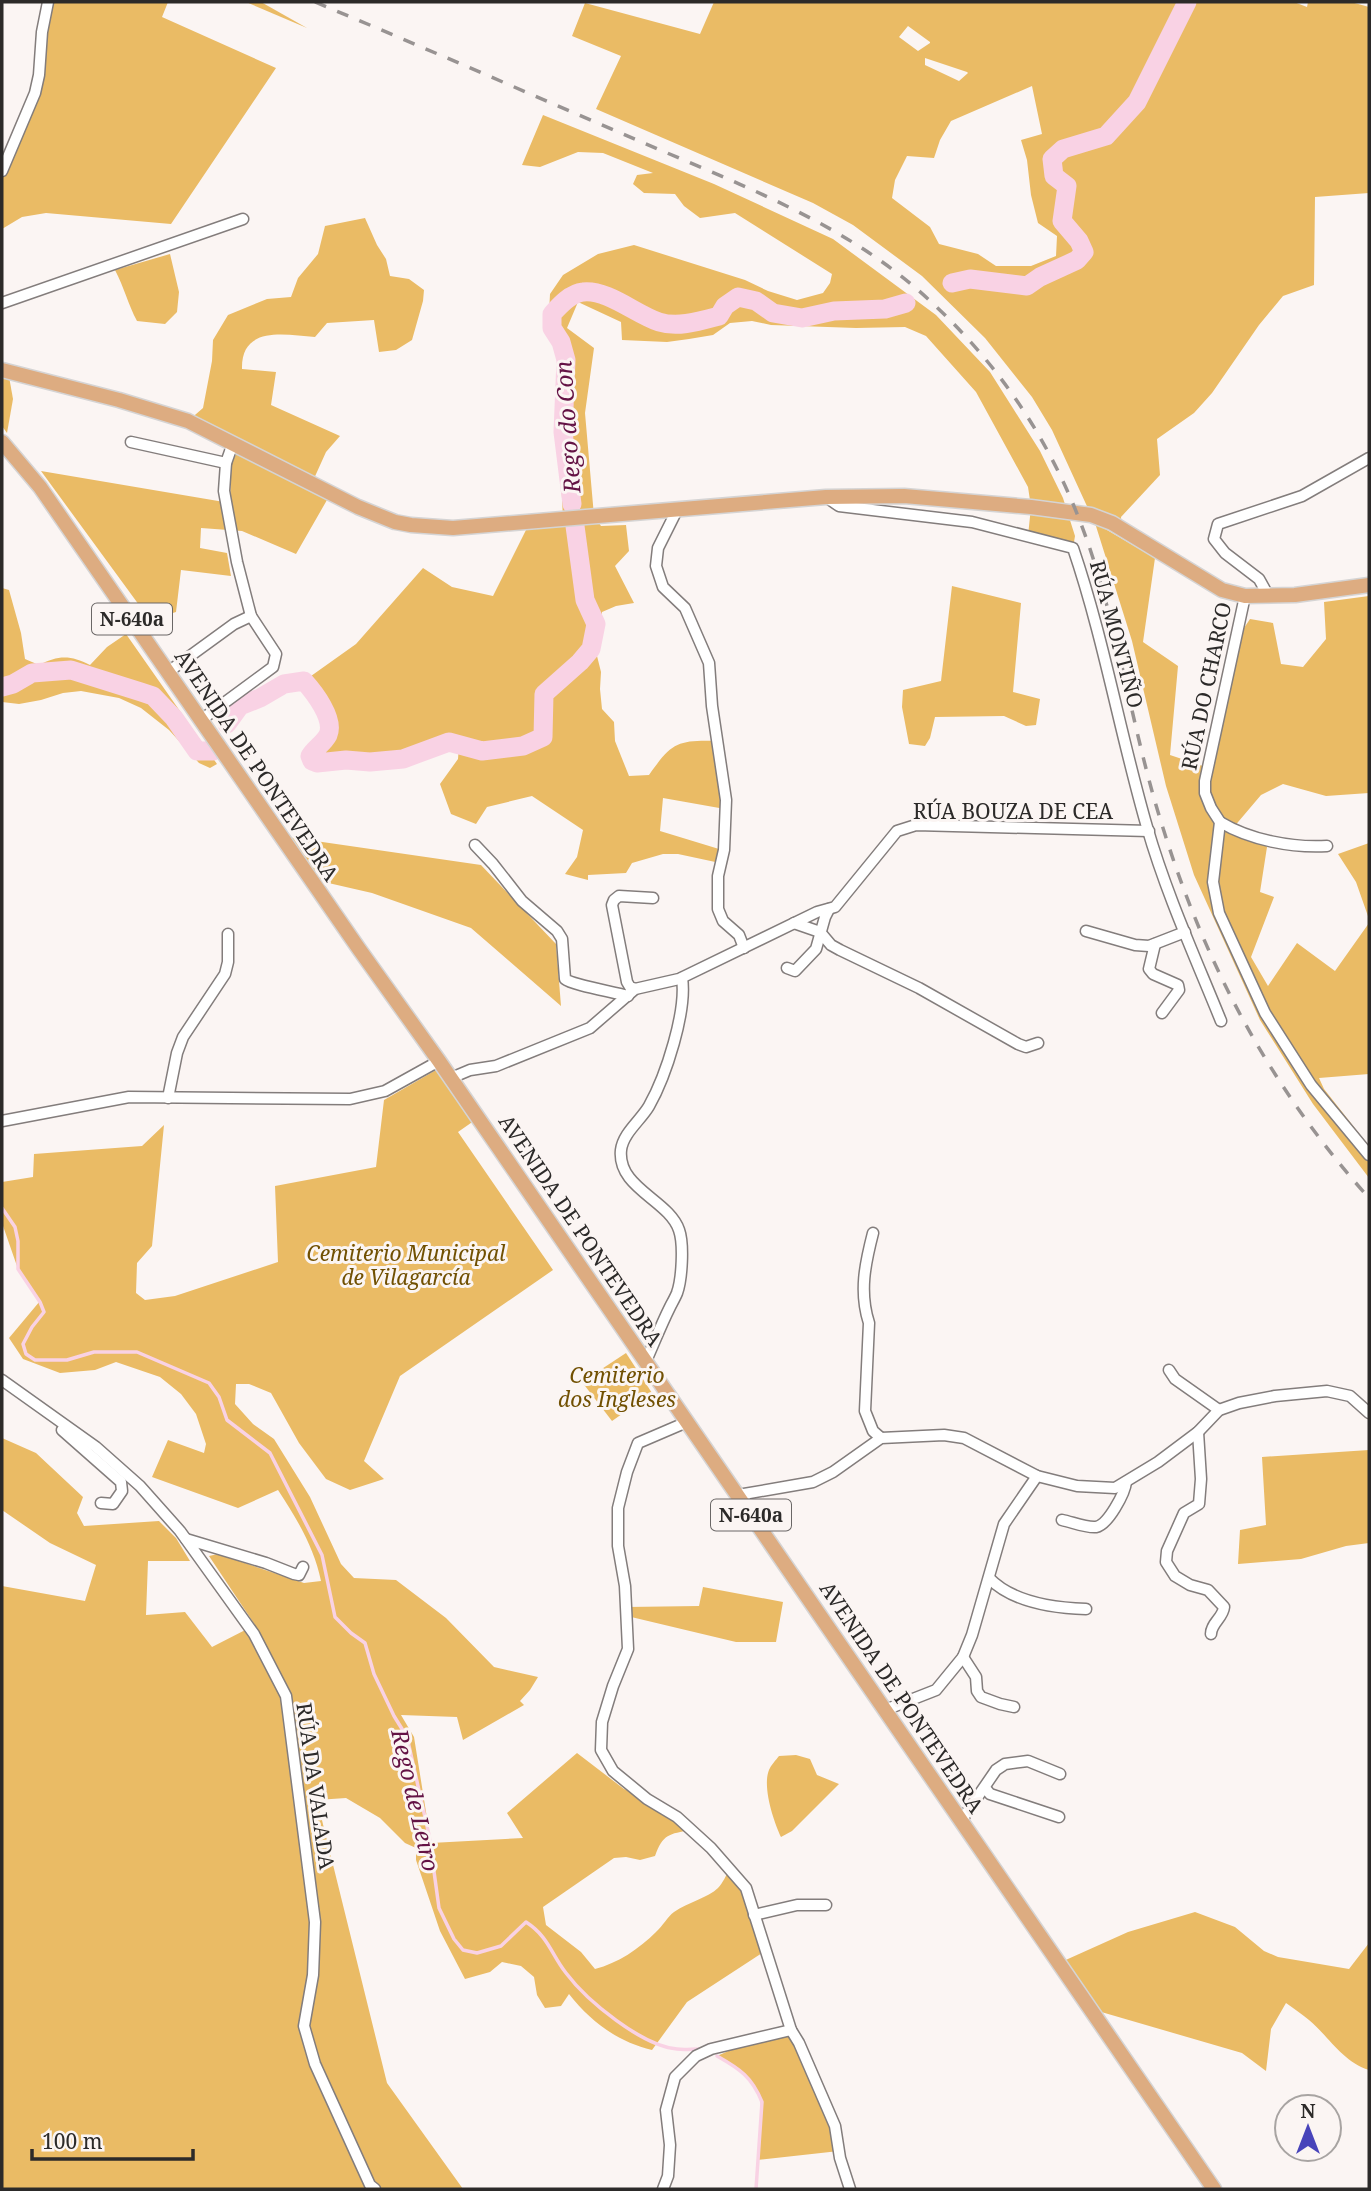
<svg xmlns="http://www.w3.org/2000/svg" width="1371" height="2191" viewBox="0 0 1371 2191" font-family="'Noto Serif',serif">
<rect width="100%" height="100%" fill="#fbf5f3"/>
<g fill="#eabb65" fill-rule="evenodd">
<polygon points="48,2 168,2 162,17 276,68 171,224 46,213 22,217 2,229 2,171 35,93"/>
<polygon points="246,2 261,2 307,28"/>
<path d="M714,2H1294L1307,7L1308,2H1351L1369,7V193L1315,197L1314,285L1283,296L1259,325L1212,393L1194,413L1157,439L1160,475L1121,517L1122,529L1091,515L1052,430L1032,397L985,338L922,276L853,225L813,203L596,109L621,56L572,36L585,3L700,34ZM908,26L930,42V43L918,51L899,37ZM925,58L967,72L968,73L959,81L925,65ZM1032,86L1042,134L1021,140L1027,160L1031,195L1038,223L1057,236L1056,256L1031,266H996L978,254L939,244L930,227L892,198L895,180L907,156L934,158L940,140L951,121Z"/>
<path d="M543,115L714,184L833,239L936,315L990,372L1040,451L1063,498L1075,536L1073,548L1028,536L1031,507L1028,487L976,392L926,336L905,327L856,328L771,325L752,321L730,323L713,335L689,339L667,342L622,340L621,322L578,302L567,328L594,348L585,413L594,516L601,526L626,525L629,551L615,566L634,603L616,606L602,612L597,656L601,672L600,689L602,709L614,722L615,741L629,776L649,775C672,742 678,740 718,741L725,809L663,798L660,831L719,849L720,863L678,854H663L632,863L626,873L588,875V880L565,874L577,857L583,830L532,796L487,807L476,824L451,814L440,784L458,759L459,745H441L403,759L370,762L329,760L317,763L310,756C317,749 329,740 330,729C331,714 314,692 304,681L356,644L423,568L452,587L493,596L530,522L563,519L559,436L563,358L548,333L550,294L563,275L598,254L634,245L745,280L768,291L797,300L823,293L830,283L832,274L735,213L700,218L684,206L675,194L644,193L633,184L637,175L653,173L603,153L578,152L540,167L522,165Z"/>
<path d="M365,218L377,245L386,259L390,276L409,279L424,290L423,301L412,340L396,350L379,352L374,320L327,323L315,337C285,335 241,325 242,369L276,372L271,405L340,436L326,452L312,483L331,493L296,554L242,531L201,528L200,548L227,553L231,576L181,570L176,612L150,620L41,471L230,503L231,464L240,447L188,421L203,408L212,361L213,340L228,315L267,299L291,297L298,278L318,254L325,226Z"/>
<path d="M170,254L179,292L177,312L165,324L137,321C128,304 124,287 115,270Z"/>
<polygon points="2,370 8,371 13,399 7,433 2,426"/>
<polygon points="1095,523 1155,558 1143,642 1178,666 1170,755 1206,767 1234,643 1250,619 1273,623 1281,664 1303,667 1326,639 1324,602 1369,596 1369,793 1326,796 1283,784 1261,795 1233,828 1250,835 1267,847 1260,892 1274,897 1251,957 1268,986 1297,943 1335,971 1369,923 1369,1074 1319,1078 1324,1089 1369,1146 1369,1178 1313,1104 1260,1020 1194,875 1166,786 1132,641"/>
<polygon points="952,586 1021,603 1013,692 1040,699 1036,725 1026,726 1004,716 935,717 930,738 925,746 909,744 902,707 903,690 941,681"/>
<path d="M2,588L9,590L21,633L25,659L39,665C58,655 71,655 90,665L107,647L126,634L217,764L210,768L199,763L169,730L141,708L119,698L81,691L63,693L41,700L19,704L2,702Z"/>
<polygon points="281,836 481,865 556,944 561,1006 471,928 372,893 311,879"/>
<polygon points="1369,843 1369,919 1356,882 1338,854"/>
<path d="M443,1066L478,1118L458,1132L553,1270L400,1376L364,1461L384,1479L350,1490L326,1479L299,1443L271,1393L249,1384H236L235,1404L253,1424L274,1439L310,1497L341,1564L354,1578L396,1580L446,1618L494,1667L538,1677L530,1690L520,1701L524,1705L463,1740L457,1717L401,1715L414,1737L431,1843L523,1838L507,1813L577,1753L624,1789L647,1799L691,1830C669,1834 663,1834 655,1856L640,1860L626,1857L614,1858L543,1907L546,1925L581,1952L595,1969C618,1963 639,1949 656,1932C663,1926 667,1917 674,1912C688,1902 708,1898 718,1888C723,1883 726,1875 730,1869L746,1888L765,1951L687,2002L652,2050C618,2042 591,2022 569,1994L561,2006L545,2008L537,1995L534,1977L521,1966L502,1962L490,1972L465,1979L440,1931L416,1860V1848L405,1843L380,1818L346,1798L317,1800L387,2083L463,2189H2V1586L85,1601L96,1565L50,1543L2,1510V1438L36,1453L83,1497L77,1513L84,1526L159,1521L176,1538L190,1561H148L146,1615L185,1612L212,1647L255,1625L209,1556L218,1554L304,1583L321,1581C314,1547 297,1519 278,1490L238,1508L152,1477L168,1440L204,1453L206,1444L196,1414L181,1394L160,1377L116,1362L95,1370L60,1373L23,1359L9,1338L40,1301L18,1269L2,1223V1182L33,1177L34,1154L142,1146L164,1125L152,1246L137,1263L136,1293L145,1300L175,1296L278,1262L275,1186L376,1167L384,1100Z"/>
<polygon points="626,1353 652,1393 612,1421 582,1382"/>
<polygon points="1369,1450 1369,1543 1346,1546 1301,1559 1238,1564 1240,1530 1266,1525 1262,1457"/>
<polygon points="703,1587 783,1602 776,1642 736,1642 627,1616 627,1607 699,1606"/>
<path d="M796,1755L810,1759L817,1775L839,1784L792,1831L781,1837C774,1822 762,1787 769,1770C771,1765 776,1760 779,1756Z"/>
<path d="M1195,1912L1235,1927L1264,1951L1278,1957L1349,1969L1369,1943V2070C1343,2062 1329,2037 1309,2020C1302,2014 1294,2009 1286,2003L1271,2029L1266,2071L1242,2053L1091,2009L1059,1963L1128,1932Z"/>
<path d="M791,2030L801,2046L839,2151L757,2160C764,2102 771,2089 717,2056L756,2039Z"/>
</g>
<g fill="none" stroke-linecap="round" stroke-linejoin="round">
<g stroke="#f9d2e4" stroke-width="3.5">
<path d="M2,1208L15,1227L18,1241V1269L40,1302L44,1312L32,1327L23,1344L26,1354L35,1360H67L94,1352H137L209,1383L219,1397L227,1420L270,1453L322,1555L335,1617L351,1633L365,1643L374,1674L394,1716L407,1737L429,1835L439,1908L454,1939L463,1950L477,1953L501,1946L526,1922C549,1937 551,1954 566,1973C587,2001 642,2046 677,2049C684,2050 691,2049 699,2049"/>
<path d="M717,2056C740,2069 752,2077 762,2102L756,2189"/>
</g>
<g stroke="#f9d2e4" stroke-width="19">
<polyline points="952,283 970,279 1027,286 1040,277 1077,260 1084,252 1079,241 1062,221 1067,186 1054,176 1052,159 1063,149 1106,136 1137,102 1187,2"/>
<path d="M572,504L563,432L566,360L561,342L552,328V314C560,305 571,293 583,292C607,289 637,315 659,322C678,328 700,321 719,316L725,306L738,297L756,301L773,313L802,318L834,311L885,309L906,303"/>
<polyline points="2,687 13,684 32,673 71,670 141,692 153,696 174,718 197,751 213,751"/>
<path d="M227,724L240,706L260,698L284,684L304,681C314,692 335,719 328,735C324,743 315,748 310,756L312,761L317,763L346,760L370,762L403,759L449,742L482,751L523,746L543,737L544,694L580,662L591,649L596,624L585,600L575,526"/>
</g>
<defs>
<g id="minor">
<polyline points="2,171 35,93 39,75 42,32 48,2"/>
<polyline points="2,303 243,219"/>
<polyline points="131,442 226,463"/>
<path d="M826,497L839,506L972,522L1073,548C1104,639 1120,734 1147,827C1166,893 1195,957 1221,1021"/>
<polyline points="677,510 658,548 656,566 663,587 685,608 709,663 712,706 726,800 724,850 718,876 718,909 723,921 739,935 744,948"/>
<polyline points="1245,596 1205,781 1205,793 1211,808 1220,822 1213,882 1219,913 1265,1013 1311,1085 1369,1155"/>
<polyline points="1269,597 1259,579 1225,553 1214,539 1218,524 1302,496 1369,458"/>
<polyline points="168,672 234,624 251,616"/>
<polyline points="201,720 273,667 276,654 251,616 237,562 224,491 226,463 233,443"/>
<path d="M1220,822C1250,840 1292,848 1327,846"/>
<path d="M475,845L493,864L522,901L557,931L562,939L565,979C572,985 615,992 628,996"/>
<polyline points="794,923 820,932 831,945 840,950 919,988 1018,1044 1026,1047 1038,1043"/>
<polyline points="1086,931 1135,945 1149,946 1185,932"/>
<polyline points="1155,944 1149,969 1153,974 1178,985 1179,990 1162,1013"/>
<polyline points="787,968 795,971 816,949 825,917 829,909"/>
<polyline points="635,989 630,987 627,982 612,905 614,900 619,896 653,898"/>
<polyline points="451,1078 470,1070 496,1066 590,1028 635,989 679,979 817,912 835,907 897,831 916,825 1149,831"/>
<polyline points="168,1098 177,1053 183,1037 225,974 228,962 228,934"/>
<polyline points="2,1121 129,1097 350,1099 385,1091 439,1061"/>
<path d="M873,1233C865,1264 859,1292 869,1323L865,1411L873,1431L881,1438"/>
<path d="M646,1361C654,1343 661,1325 670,1307C672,1303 675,1298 677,1293C682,1279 684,1244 679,1230C669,1200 617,1188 621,1150C623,1133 641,1120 649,1106C666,1076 687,1011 682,978"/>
<polyline points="1169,1370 1175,1379 1219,1410"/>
<polyline points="2,1380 96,1447 140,1486 180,1531 254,1634 286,1696 315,1922 313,1975 304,2026 315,2064 370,2185 375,2189"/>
<polyline points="687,1422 638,1443 627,1472 618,1508 618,1546 625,1586 628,1649 613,1686 602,1722 601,1750 613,1771 647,1799 677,1817 711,1848 746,1888 791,2030 799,2043 835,2126 840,2158 850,2189"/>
<polyline points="62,1430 121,1482 122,1491 113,1504 101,1503"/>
<path d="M1198,1432L1201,1479L1199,1504L1184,1513L1167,1551L1166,1562L1175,1576L1190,1585L1208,1590L1224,1607C1223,1618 1211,1623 1211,1634"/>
<polyline points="738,1495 813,1482 833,1472 881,1438 944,1435 964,1438 1037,1476 1077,1486 1115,1488 1158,1462 1198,1432 1219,1410 1239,1403 1275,1396 1327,1391 1350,1396 1369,1413"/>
<path d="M1062,1520C1072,1522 1086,1528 1096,1527C1108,1525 1125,1493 1126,1482"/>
<polyline points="186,1539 266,1563 294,1574 299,1575 303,1567"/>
<path d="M989,1578C1012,1602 1053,1608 1086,1609"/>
<polyline points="963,1657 976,1677 977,1691 981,1697 1000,1704 1014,1707"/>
<polyline points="885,1710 936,1690 963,1657 972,1635 1004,1524 1037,1476"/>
<polyline points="985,1788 990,1794 1059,1817"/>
<polyline points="961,1821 996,1770 1005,1764 1028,1761 1060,1774"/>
<polyline points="754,1915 797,1905 826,1905"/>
<polyline points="663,2189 668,2176 670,2145 666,2110 675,2077 696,2056 711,2049 791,2030"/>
</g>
<g id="major">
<polyline points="2,370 119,400 188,421 358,507 395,522 411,525 453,528 826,497 904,496 1031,507 1091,515 1112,523 1222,590 1245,596 1295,595 1369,585"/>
<polyline points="2,442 40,487 359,949 439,1061 1214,2189"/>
</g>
</defs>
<use href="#minor" stroke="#837d7c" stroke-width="13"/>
<use href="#major" stroke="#d5d4d4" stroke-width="17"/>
<use href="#minor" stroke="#fff" stroke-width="10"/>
<use href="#major" stroke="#ddac81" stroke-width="14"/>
<path stroke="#989392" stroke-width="3.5" stroke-dasharray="12 12" stroke-linecap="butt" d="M315,2C423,47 530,94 637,140C738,184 846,223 928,299C1011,375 1065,464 1097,571C1123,656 1136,744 1163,828C1206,967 1272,1090 1369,1198"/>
</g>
<g text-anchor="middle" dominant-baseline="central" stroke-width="6" stroke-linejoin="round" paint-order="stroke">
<g fill="#fbf5f3" stroke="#6a6766" stroke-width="2">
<rect x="92" y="603.5" width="80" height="31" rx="5"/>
<rect x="711" y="1499.5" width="80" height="31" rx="5"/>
</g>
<g font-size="19" font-weight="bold" fill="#2c2a29">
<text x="132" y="619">N-640a</text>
<text x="751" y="1515">N-640a</text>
</g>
<g font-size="21" fill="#2c2a29" stroke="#fbf5f3">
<text transform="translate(1117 634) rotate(75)">RÚA MONTIÑO</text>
<text transform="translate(1206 686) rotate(-78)">RÚA DO CHARCO</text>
<text transform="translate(257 765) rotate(56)">AVENIDA DE PONTEVEDRA</text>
<text x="1013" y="811">RÚA BOUZA DE CEA</text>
<text transform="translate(581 1230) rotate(56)">AVENIDA DE PONTEVEDRA</text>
<text transform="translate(902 1697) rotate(56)">AVENIDA DE PONTEVEDRA</text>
<text transform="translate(316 1786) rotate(82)">RÚA DA VALADA</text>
</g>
<g font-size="21" font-style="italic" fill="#715002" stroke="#fbf5f3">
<text x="406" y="1253">Cemiterio Municipal<tspan x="406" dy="24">de Vilagarcía</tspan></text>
<text x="617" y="1375">Cemiterio<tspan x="617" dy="24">dos Ingleses</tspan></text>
</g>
<g font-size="23" font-style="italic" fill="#641345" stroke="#fbf5f3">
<text transform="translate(567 427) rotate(-94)">Rego do Con</text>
<text transform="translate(416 1800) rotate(77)">Rego de Leiro</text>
</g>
</g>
<rect width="1371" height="2191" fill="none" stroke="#2c2a29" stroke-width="7"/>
<g transform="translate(1308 2128)"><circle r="33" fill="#fbf5f3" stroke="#a8a4a2" stroke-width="2"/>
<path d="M0-5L12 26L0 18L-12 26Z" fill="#4844ba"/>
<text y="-10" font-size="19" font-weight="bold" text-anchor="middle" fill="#2c2a29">N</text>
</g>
<path d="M32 2149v10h161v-10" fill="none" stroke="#2c2a29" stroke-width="3.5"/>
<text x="42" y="2149" font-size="21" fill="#2c2a29" stroke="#fbf5f3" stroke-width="5" paint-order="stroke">100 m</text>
</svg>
